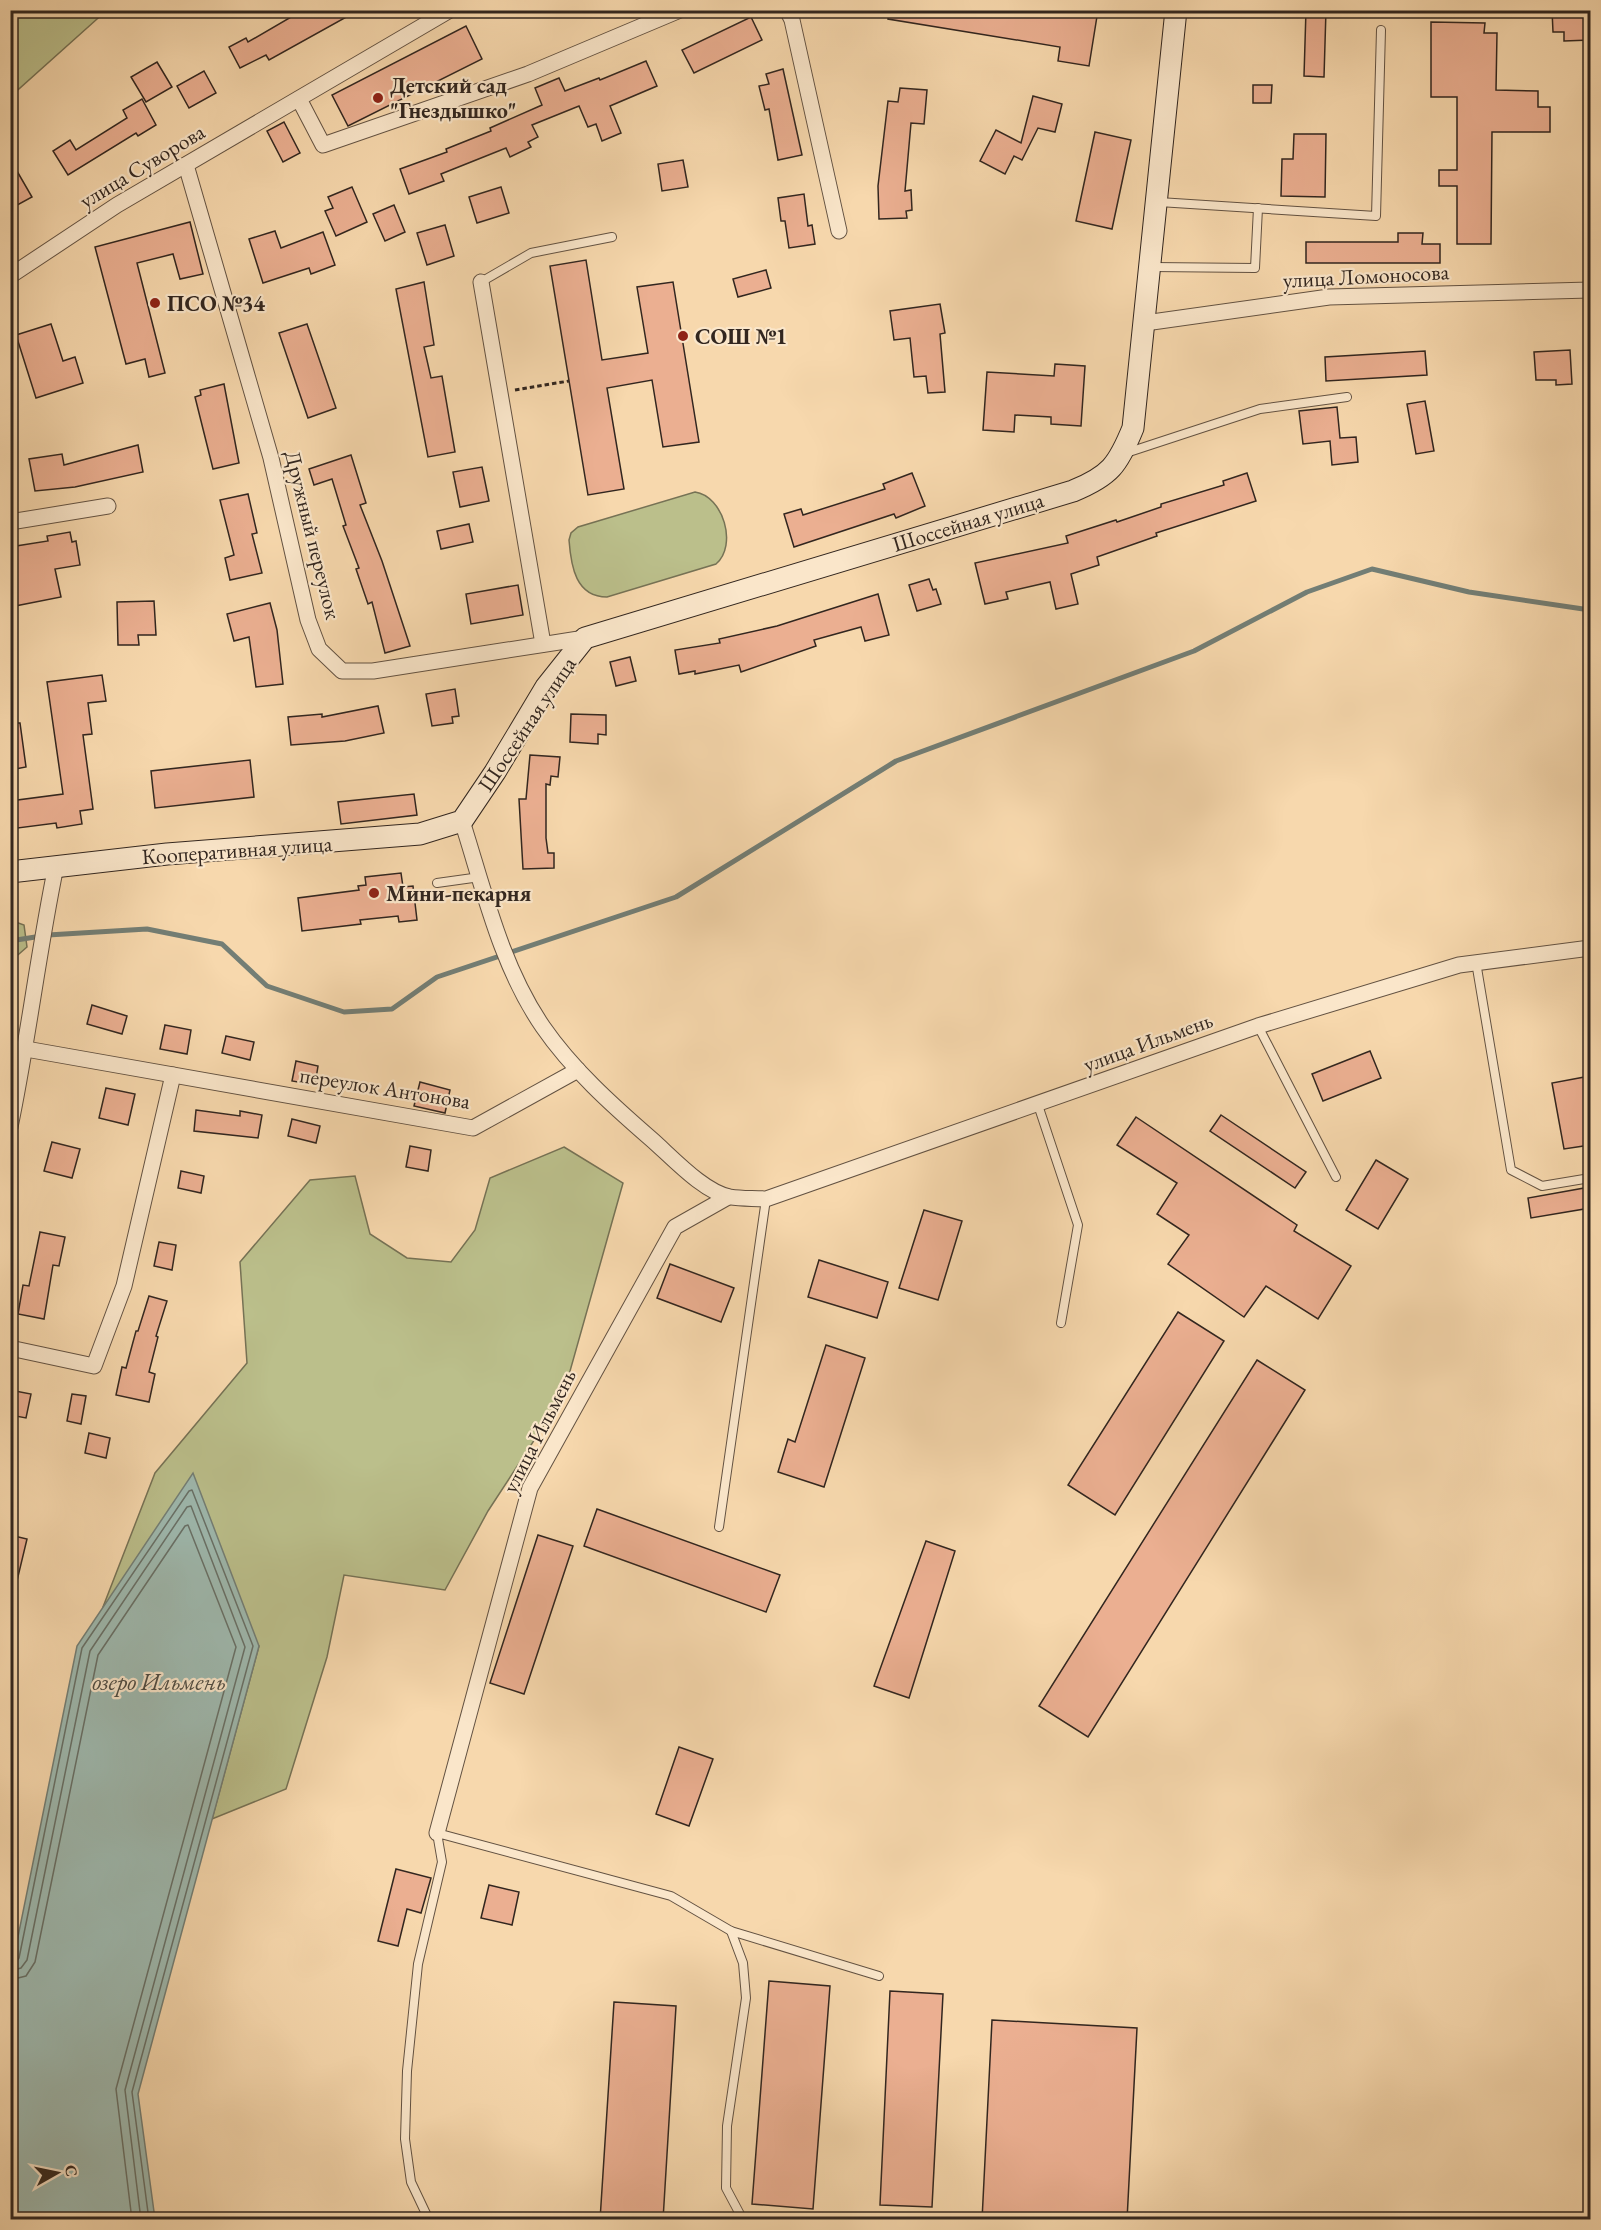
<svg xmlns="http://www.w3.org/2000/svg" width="1601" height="2230" viewBox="0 0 1601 2230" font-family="'EB Garamond',serif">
<rect width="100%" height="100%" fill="#f7d8ad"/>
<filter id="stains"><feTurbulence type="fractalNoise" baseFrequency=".00333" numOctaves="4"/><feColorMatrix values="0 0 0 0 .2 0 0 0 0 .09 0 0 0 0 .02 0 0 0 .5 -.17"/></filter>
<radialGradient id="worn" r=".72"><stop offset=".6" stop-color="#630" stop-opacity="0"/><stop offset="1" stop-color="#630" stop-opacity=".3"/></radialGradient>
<g fill="#bbbf8b" stroke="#767255" stroke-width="1.5">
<polygon points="11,10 106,10 106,11 11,96"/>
<path d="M695,492C723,496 738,545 716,564L607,597C576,597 571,567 569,540L571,533L578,527Z"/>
<polygon points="10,920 24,925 27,947 11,961"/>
<polygon points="564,1147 623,1183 563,1396 488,1511 445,1590 344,1575 327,1657 286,1789 212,1819 259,1646 103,1607 155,1473 247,1363 240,1262 310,1180 355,1176 370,1234 407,1258 451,1262 475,1230 490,1178"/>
</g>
<polygon fill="#9eb9af" stroke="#737e75" stroke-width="1.5" points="193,1473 259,1646 138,2094 155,2219 11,2219 11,1971 77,1646"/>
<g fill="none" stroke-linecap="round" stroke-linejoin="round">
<g stroke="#687067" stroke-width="1.5">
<polyline points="10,1964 16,1962 19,1958 82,1648 189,1491 192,1490 253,1646 132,2092 149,2220"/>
<polyline points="10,1971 21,1968 27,1960 90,1651 187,1507 191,1506 245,1647 125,2090 141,2220"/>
<polyline points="10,1980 26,1976 35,1962 98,1655 185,1526 188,1525 236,1647 116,2089 132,2220"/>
</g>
<polyline stroke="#737e75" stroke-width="5" points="10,941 48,935 147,929 222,944 267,986 344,1012 392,1009 437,977 676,897 896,761 1194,651 1307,592 1372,569 1469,592 1590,610"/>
</g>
<g fill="#ebaf91" stroke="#32261f" stroke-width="1.5">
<polygon points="303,10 359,10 269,60 266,55 240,68 229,47 246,38 248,42"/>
<polygon points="889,10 1098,10 1089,66 1058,61 1060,47 888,19"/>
<polygon points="1306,10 1326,10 1324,77 1304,76"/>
<polygon points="1552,10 1590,10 1590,40 1564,41 1564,32 1553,32"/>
<polygon points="751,17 762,40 694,73 682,50"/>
<polygon points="1431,22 1485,23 1484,33 1497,33 1496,90 1538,91 1538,107 1550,107 1550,132 1492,132 1491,244 1457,244 1457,186 1439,186 1439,170 1457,170 1457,97 1431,97"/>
<polygon points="466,26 482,59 348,126 332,95"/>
<polygon points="646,61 657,86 610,106 621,133 602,141 596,124 588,127 579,106 532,125 538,137 528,142 531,147 510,157 506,148 441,174 444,181 409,194 400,169 447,152 446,149 491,131 490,128 542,105 535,88 559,78 565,91 599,78 600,80"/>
<polygon points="157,62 172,87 146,102 131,77"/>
<polygon points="783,69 802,155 778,160 769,109 765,110 759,86 769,84 766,74"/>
<polygon points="204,71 216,93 189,108 177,86"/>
<polygon points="1253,85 1272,85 1271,103 1253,103"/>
<polygon points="900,88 927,90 924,124 911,123 905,191 911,190 912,210 906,211 907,218 879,219 878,186 888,101 898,102"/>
<polygon points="1033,96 1062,104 1055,132 1038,128 1022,160 1014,156 1005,174 980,161 996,130 1021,143"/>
<polygon points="142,99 156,125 138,136 136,133 68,175 53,151 70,140 76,150 127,118 123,110"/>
<polygon points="284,122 300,153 283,162 267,131"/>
<polygon points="1095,132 1131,140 1112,229 1076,221"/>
<polygon points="1294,134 1326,134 1325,197 1281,196 1282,159 1293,159"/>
<polygon points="10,159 32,197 10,209"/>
<polygon points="683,160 688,187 662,191 658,164"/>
<polygon points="352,187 367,222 336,236 325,211 333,208 328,197"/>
<polygon points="501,187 509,213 477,223 469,197"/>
<polygon points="804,194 808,226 812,225 815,244 789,248 785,221 781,221 778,198"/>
<polygon points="394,205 405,232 385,241 373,214"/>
<polygon points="190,222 203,274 180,279 173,254 137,263 165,373 149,377 145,359 126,364 95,247"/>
<polygon points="445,225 454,256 427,265 417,233"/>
<polygon points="275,231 281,248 323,232 335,265 311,274 309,268 263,283 249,239"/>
<polygon points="1398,233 1423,233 1422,244 1440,244 1440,263 1306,263 1306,242 1398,242"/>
<polygon points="586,260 602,360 648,353 637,287 673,282 699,442 663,447 652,380 607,388 624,489 588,495 550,266"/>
<polygon points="766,270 771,288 738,297 733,279"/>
<polygon points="424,282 434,345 424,347 431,378 442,376 455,452 428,457 396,289"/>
<polygon points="940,304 945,333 940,334 945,392 928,393 926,376 914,377 910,338 894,340 890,311"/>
<polygon points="51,324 63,361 75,357 83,383 36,398 16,335"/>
<polygon points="307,324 336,408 308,418 279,333"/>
<polygon points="1570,350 1572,384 1556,385 1556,380 1536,380 1534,352"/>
<polygon points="1425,351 1427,375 1326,381 1325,357"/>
<polygon points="1055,364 1085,366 1081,426 1051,424 1051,417 1015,415 1014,432 983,430 987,372 1054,376"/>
<polygon points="224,384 239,463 213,469 195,397 201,395 200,390"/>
<polygon points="1425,401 1434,451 1416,454 1407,404"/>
<polygon points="1337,407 1340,438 1356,437 1358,462 1332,465 1330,441 1303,444 1299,411"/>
<polygon points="138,445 143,472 75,487 35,491 29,459 62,454 64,465"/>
<polygon points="351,455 366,503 360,505 382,561 410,646 385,653 372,602 368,604 356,569 359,568 343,526 346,525 332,479 314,485 309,469"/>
<polygon points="482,467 489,501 460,507 453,472"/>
<polygon points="912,473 925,506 896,518 894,514 794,547 784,514 801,509 803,515 885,489 883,484"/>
<polygon points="1247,473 1256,501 1156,533 1157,536 1097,557 1099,565 1071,574 1078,604 1056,609 1050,582 1006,592 1008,599 985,604 975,563 1068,543 1066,536 1116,520 1117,522 1161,507 1161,504 1224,485 1223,481"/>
<polygon points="248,494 257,533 252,534 262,573 230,580 225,558 234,555 220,500"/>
<polygon points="469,524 473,542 441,549 437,531"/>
<polygon points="70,532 72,542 76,541 80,565 55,569 61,597 10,607 10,547 48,541 47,536"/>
<polygon points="929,579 933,590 936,589 941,604 917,611 909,585"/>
<polygon points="518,585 523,615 471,624 466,594"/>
<polygon points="878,594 889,635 865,641 861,627 814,640 816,646 741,672 739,665 695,674 695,671 679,674 675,650 720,643 719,639 777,626"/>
<polygon points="154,601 156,635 138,635 139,645 118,645 117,602"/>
<polygon points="270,603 277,630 283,684 256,687 249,637 234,641 227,614"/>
<polygon points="630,657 636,681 616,686 610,662"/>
<polygon points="102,675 106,701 88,703 92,734 83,735 93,809 80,811 82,824 57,828 56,823 10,829 10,801 63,794 47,682"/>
<polygon points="455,689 459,716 452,717 453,723 432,726 426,694"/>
<polygon points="378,706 384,733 345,741 291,745 288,717 322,714 322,717"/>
<polygon points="571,714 606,715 606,735 598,734 598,744 570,742"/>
<polygon points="10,723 20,723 26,767 10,770"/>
<polygon points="530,755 560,757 558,777 551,776 550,785 546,784 546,838 548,853 554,853 554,868 523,869 519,799 526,799"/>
<polygon points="250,760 254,797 155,808 151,771"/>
<polygon points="414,794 417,815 341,824 338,802"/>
<polygon points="401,873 403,887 413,886 417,920 399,922 398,916 360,920 361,924 302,931 298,898 359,890 358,886 366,885 365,877"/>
<polygon points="92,1005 127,1016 122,1034 87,1024"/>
<polygon points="165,1025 191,1030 187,1054 160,1049"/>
<polygon points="226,1036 254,1042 250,1060 222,1053"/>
<polygon points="1370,1051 1381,1078 1323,1101 1312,1074"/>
<polygon points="296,1061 318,1066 315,1085 292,1081"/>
<polygon points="1590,1076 1590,1145 1564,1149 1552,1083"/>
<polygon points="420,1082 450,1090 445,1113 414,1106"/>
<polygon points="106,1088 135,1094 128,1125 99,1118"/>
<polygon points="196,1110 240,1116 240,1111 262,1115 258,1138 194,1131"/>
<polygon points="1221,1115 1306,1172 1295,1188 1210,1131"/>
<polygon points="1136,1117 1297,1225 1294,1231 1351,1266 1318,1319 1266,1286 1244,1317 1168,1264 1189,1235 1157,1214 1177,1183 1117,1145"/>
<polygon points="292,1119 320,1126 316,1143 288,1136"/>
<polygon points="52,1142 80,1149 72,1178 44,1171"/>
<polygon points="410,1146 431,1150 428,1171 406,1167"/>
<polygon points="1376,1160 1408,1179 1378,1229 1346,1210"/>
<polygon points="181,1171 204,1176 201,1193 178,1188"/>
<polygon points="1590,1187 1590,1208 1531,1218 1528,1198"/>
<polygon points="924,1210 962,1221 938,1300 899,1288"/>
<polygon points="40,1232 65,1237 59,1266 53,1265 44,1319 18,1314 23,1285 29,1286"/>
<polygon points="159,1242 176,1245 172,1270 154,1266"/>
<polygon points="819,1260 888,1282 877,1318 808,1297"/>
<polygon points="670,1264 734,1288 721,1322 657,1298"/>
<polygon points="149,1296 167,1301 156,1336 158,1337 149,1372 155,1374 149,1402 116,1395 122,1367 126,1368 136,1331 138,1331"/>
<polygon points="1178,1312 1224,1341 1115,1515 1068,1485"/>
<polygon points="826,1345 865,1358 824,1487 778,1472 788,1439 795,1442"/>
<polygon points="1257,1360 1305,1390 1088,1737 1039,1706"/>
<polygon points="10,1390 31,1394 26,1418 10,1415"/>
<polygon points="72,1394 86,1396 81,1424 67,1421"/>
<polygon points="89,1433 110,1438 106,1458 85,1453"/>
<polygon points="597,1509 780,1575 766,1612 584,1546"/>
<polygon points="10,1535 27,1539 16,1585 10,1584"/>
<polygon points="538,1535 573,1546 524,1694 490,1683"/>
<polygon points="926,1541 955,1551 909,1698 874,1686"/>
<polygon points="679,1747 713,1759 689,1826 656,1814"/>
<polygon points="396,1869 431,1878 421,1913 407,1909 398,1946 378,1941"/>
<polygon points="489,1885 519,1892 512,1925 481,1918"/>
<polygon points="769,1981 830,1986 813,2209 752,2204"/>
<polygon points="890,1991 943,1994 932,2207 880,2205"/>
<polygon points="614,2002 676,2006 663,2220 600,2220"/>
<polygon points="992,2020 1137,2028 1127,2220 982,2220"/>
</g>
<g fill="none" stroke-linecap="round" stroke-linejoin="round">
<defs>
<g id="lane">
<polyline points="1159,202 1376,216 1381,30"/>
<polyline points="1152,267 1255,268 1258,208"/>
<polyline points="481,282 531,253 612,237"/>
<polyline points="1126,453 1260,409 1347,397"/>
<polyline points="437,883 480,877"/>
<polyline points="1476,962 1511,1170 1542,1186 1590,1178"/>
<polyline points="1258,1026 1336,1177"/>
<polyline points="1038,1105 1078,1225 1061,1323"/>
<polyline points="719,1527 766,1199"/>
<polyline points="731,1931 743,1963 746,1998 727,2126 726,2188 742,2218 769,2220"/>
<polyline points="429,2220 411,2182 405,2139 407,2071 418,1964 442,1862 437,1833 671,1896 731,1931 879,1976"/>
</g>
<g id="street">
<polyline points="787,10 792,20 839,231"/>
<polyline points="299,99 323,145 528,74 680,10"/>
<polyline points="186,165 271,458 308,620 319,649 342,671 373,671 585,638"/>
<polyline points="10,276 117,205 450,10"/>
<polyline points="481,282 543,644"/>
<polyline points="1145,323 1329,297 1590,290"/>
<polyline points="10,522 108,506"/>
<path d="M462,821C484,890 501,966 543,1027C572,1069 612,1105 650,1138C671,1156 703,1192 730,1197C742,1199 754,1198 766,1199L1258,1026L1459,965L1590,948"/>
<polyline points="26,1049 473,1128 578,1070"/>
<path d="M10,1127C28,1041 38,953 56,866"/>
<polyline points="10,1348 94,1366 124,1286 173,1075"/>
<polyline points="437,1833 530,1488 675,1227 728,1197"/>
</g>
<path id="secondary" d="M10,872L167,854L420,834L462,821L495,772L546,687L585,638L1073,491C1110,476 1118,465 1133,428L1176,10"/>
</defs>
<use href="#lane" stroke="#635242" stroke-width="10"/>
<use href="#street" stroke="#635242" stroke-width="17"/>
<use href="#secondary" stroke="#32261f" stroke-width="23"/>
<polyline stroke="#32261f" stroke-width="3" stroke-dasharray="4.5 3" stroke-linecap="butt" points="515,390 569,381"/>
<use href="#lane" stroke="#fae6ca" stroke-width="8"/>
<use href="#street" stroke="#fae6ca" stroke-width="15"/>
<use href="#secondary" stroke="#fae6ca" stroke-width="21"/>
</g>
<g fill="#8f2418" stroke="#fae6ca" stroke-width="2">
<circle cx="378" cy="98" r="6"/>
<circle cx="155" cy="303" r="6"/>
<circle cx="683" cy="336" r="6"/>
<circle cx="374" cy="893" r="6"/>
</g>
<g text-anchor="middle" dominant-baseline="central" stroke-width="4.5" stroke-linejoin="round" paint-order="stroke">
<g font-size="22" font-weight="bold" fill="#32261f" stroke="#fae6ca" text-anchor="start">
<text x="390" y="85">Детский сад<tspan x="390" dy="25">"Гнездышко"</tspan></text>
<text x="167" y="303">ПСО №34</text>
<text x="695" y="336">СОШ №1</text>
<text x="386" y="893">Мини-пекарня</text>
</g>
<g font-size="22" fill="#32261f" stroke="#fae6ca">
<text transform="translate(142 166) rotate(-31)">улица Суворова</text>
<text transform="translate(1366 276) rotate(-3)">улица Ломоносова</text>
<text transform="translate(968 522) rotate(-17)">Шоссейная улица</text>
<text transform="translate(313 535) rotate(76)">Дружный переулок</text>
<text transform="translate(527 724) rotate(-56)">Шоссейная улица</text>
<text transform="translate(237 850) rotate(-4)">Кооперативная улица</text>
<text transform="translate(1148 1042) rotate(-20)">улица Ильмень</text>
<text transform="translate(385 1088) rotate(9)">переулок Антонова</text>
<text transform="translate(539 1431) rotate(-63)">улица Ильмень</text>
</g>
<g font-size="24" font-style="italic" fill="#4d4b43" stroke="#fae6ca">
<text x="159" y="1681">озеро Ильмень</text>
</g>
</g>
<rect width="1601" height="2230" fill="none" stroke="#f7d8ad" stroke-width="36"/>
<rect x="12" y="12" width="1577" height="2206" fill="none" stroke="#32261f" stroke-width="3"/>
<rect x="18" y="18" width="1565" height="2194" fill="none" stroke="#32261f" stroke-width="1.5"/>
<g transform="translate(57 2173) rotate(81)" stroke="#fae6ca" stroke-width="4.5" paint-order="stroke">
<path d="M0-4.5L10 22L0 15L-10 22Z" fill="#32261f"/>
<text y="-9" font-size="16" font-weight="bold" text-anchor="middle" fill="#32261f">С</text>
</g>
<rect width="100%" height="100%" filter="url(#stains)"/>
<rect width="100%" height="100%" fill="url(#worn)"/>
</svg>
